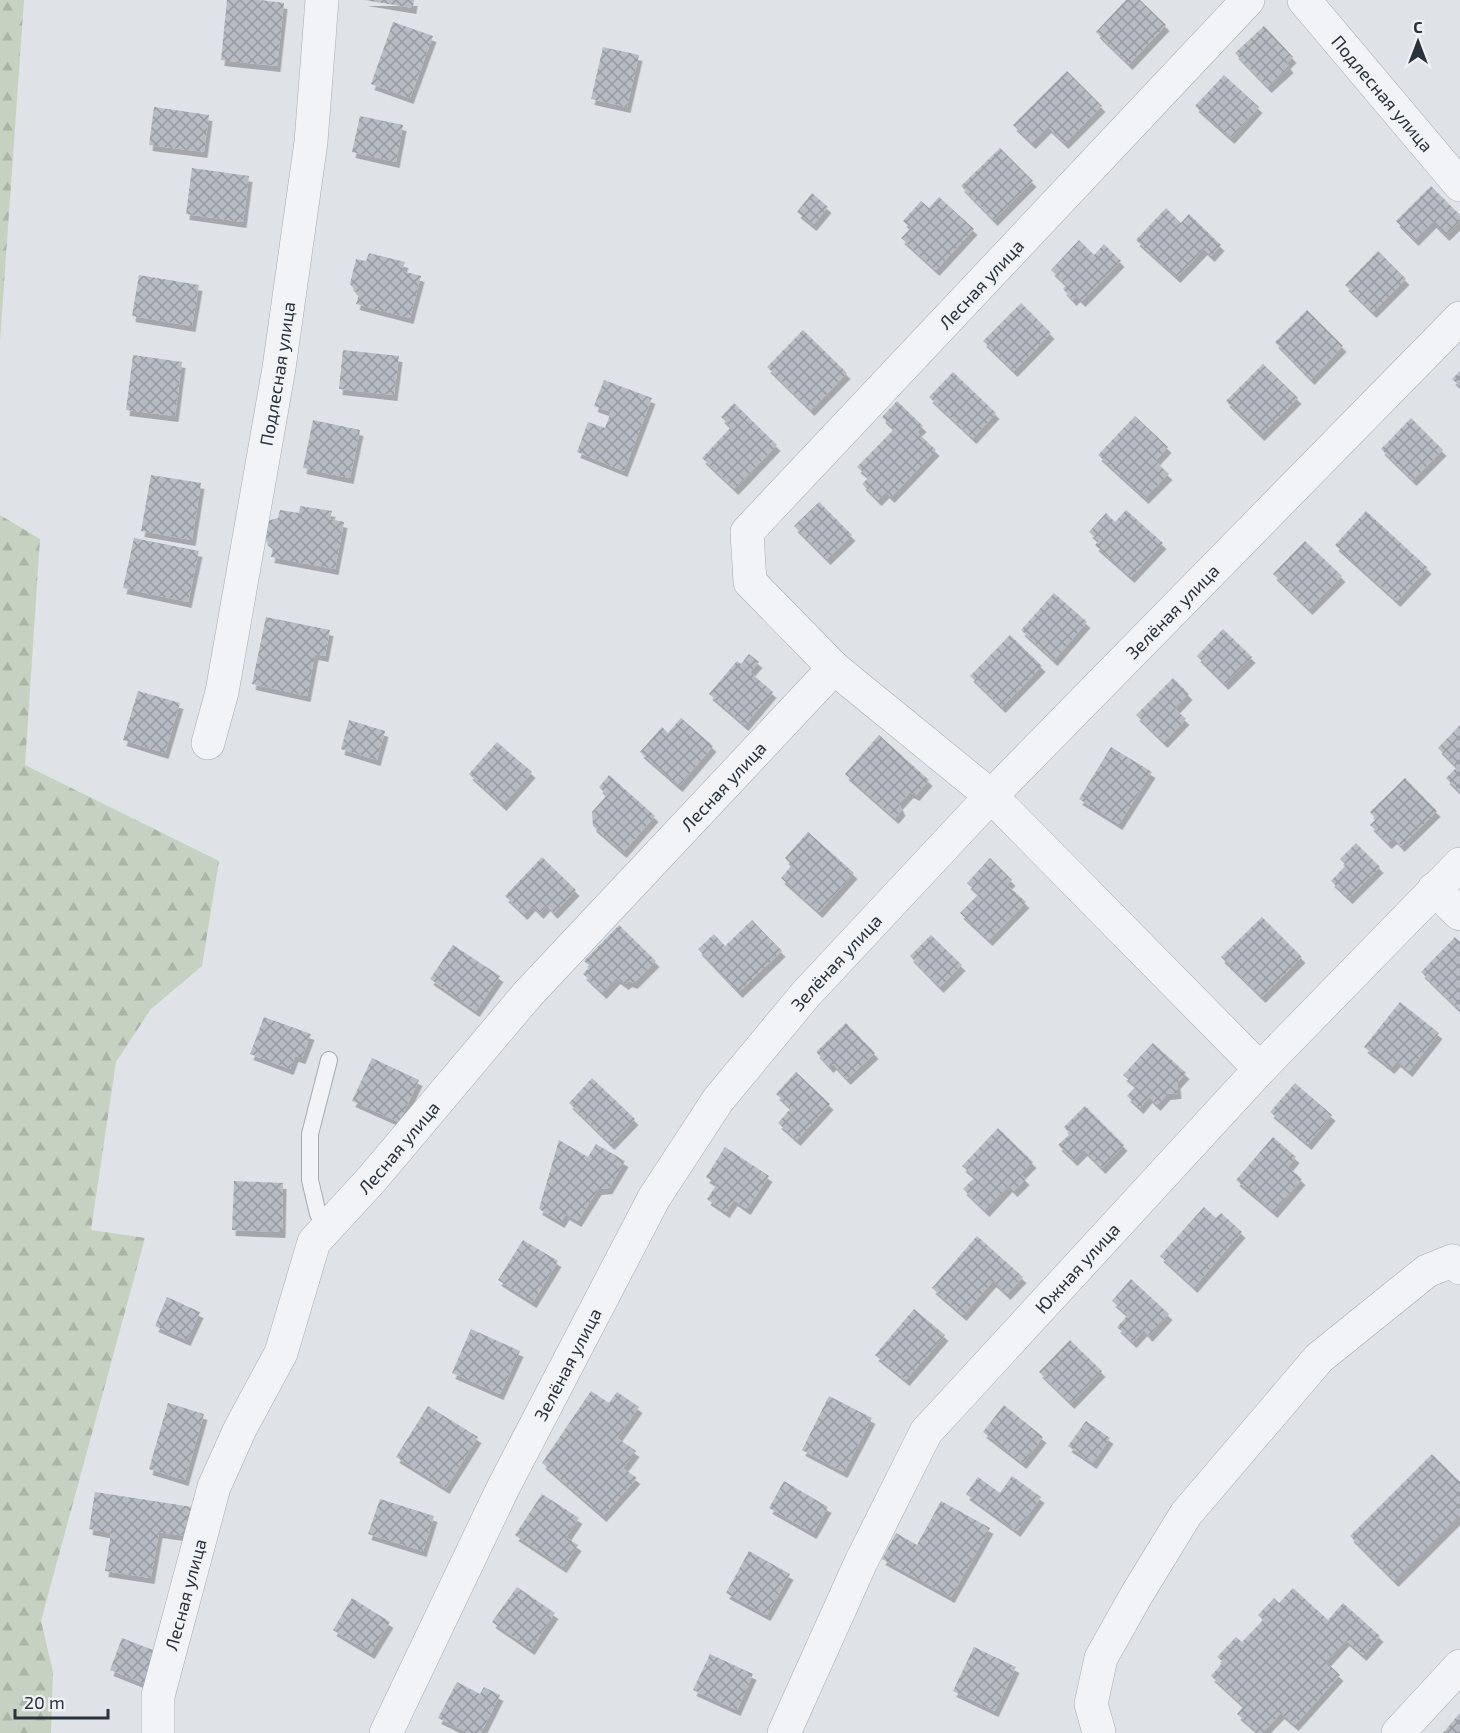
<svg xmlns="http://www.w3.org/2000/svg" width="1460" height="1733" viewBox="0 0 1460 1733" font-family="'Exo 2',sans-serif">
<defs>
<pattern id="forest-firs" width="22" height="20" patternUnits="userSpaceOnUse" patternTransform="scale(1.5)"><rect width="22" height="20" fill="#c6d1c1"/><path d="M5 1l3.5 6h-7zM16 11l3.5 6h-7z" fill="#aab4a7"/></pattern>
<pattern id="building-cross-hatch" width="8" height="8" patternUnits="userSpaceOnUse" patternTransform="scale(1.5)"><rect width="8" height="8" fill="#b7bcc4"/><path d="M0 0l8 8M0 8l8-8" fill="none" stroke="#9599a0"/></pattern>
<filter id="shadow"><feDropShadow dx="3.5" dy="6" stdDeviation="0" flood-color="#0004"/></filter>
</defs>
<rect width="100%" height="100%" fill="#dfe3e7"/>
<g fill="url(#forest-firs)">
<polygon points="0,0 24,0 0,341"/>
<polygon points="0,515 40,539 25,765 219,861 202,966 151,1009 116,1062 91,1230 145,1238 41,1621 53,1672 51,1733 0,1733"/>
</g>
<g fill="url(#building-cross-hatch)" filter="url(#shadow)">
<polygon points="227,0 260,0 284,3 277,66 221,60"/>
<polygon points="364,0 414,0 413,8"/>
<polygon points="1126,0 1140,0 1166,25 1129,64 1096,32"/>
<polygon points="393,22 433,36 410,98 371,84"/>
<polygon points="1264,26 1293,57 1287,63 1290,67 1268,87 1235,53"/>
<polygon points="603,47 639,55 627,107 591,99"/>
<polygon points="1067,71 1102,106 1065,143 1048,127 1032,143 1013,125"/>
<polygon points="1224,75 1259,107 1231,138 1195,106"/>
<polygon points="154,107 209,115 204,152 149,145"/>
<polygon points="360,116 403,125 396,162 352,152"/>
<polygon points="1000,148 1033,181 994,220 961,186"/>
<polygon points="192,168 249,176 243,222 186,214"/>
<polygon points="1431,186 1460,215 1460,221 1446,235 1433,222 1415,240 1396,221"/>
<polygon points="812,193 828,207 813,225 797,212"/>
<polygon points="939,197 974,229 936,270 901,238 911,228 903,221 921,201 929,208"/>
<polygon points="1166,208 1181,223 1189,214 1221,245 1211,256 1204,249 1177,277 1136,240"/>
<polygon points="1079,240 1094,255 1104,244 1121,261 1082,301 1077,296 1073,300 1063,289 1067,285 1051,270"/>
<polygon points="1378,251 1406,279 1373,312 1345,285"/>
<polygon points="369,253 405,262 402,271 421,276 410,318 356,304 359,295 350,284 356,259 366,261"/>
<polygon points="139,275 199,285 192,326 132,316"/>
<polygon points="1021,303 1051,333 1014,371 983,341"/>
<polygon points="1307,310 1343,346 1311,379 1275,342"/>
<polygon points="803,330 847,373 811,410 767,367"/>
<polygon points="343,350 399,356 394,395 339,389"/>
<polygon points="133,355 182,362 175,416 126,410"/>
<polygon points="1263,364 1298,398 1261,435 1226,401"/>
<polygon points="1460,371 1460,386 1452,379"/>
<polygon points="953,372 996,413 973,438 929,397"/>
<polygon points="604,380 652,398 624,471 577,452 588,422 605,428 611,412 594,406"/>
<polygon points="897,401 923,426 917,432 936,450 891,497 886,492 878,500 862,484 869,477 857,467 894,429 882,417"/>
<polygon points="734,403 777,445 735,489 702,458 731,427 721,417"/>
<polygon points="1135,416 1168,447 1155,461 1169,474 1145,498 1098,455"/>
<polygon points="1411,418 1443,450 1413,480 1381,449"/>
<polygon points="313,420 360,430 350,478 303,468"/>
<polygon points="151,475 201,483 192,540 141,531"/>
<polygon points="819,502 852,535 827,559 794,526"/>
<polygon points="300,506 332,511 330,519 344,522 335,569 271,557 273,547 264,539 267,521 278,518 280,510 299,513"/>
<polygon points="1126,510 1163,543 1131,577 1095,545 1099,541 1089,532 1106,513 1115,522"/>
<polygon points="1366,511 1428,568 1397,601 1335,545"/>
<polygon points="134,538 199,551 188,602 123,588"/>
<polygon points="1305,541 1342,576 1309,609 1273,574"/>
<polygon points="1054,593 1087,622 1054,660 1021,630"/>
<polygon points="266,617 330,630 325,656 315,654 307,696 252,684"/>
<polygon points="1223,629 1252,657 1225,684 1197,656"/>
<polygon points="1010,635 1042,666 1002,707 970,676"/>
<polygon points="749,654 759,662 750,672 773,692 745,725 709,694 737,661 741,664"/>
<polygon points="1173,678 1189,694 1175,709 1186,719 1164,742 1136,715"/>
<polygon points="138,691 180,703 165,753 123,740"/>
<polygon points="681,718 713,746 679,786 640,752 662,727 668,733"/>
<polygon points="349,720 385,731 377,760 341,749"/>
<polygon points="1460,725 1460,792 1446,778 1457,767 1438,748"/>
<polygon points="879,735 929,780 916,795 910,792 899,804 902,810 895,818 845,774"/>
<polygon points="497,742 532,772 503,805 469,774"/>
<polygon points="1111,747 1152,772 1119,824 1079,799"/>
<polygon points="609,775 655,816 623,852 593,826 592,812 607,795 599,787"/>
<polygon points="1405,778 1437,811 1401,846 1394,838 1388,843 1370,825 1376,819 1370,812"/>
<polygon points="808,832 854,873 819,912 781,878 792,865 785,858"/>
<polygon points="1356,843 1380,867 1349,898 1331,881 1346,865 1340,859"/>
<polygon points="542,857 576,890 554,913 547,905 540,913 532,905 524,914 505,896"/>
<polygon points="990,858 1012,880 1007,885 1026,902 989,940 960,913 979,894 967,883"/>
<polygon points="1262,917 1302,957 1262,997 1221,957"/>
<polygon points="752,920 782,951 739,992 698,949 714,934 725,946"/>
<polygon points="619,925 656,961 634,983 629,981 625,984 617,978 603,993 583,974 590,966 584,961"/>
<polygon points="931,935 962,965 940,987 910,956"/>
<polygon points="1455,937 1460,942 1460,1010 1421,972"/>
<polygon points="453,945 500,976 476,1011 430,979"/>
<polygon points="1400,1002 1439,1033 1409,1071 1397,1061 1391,1068 1364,1047"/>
<polygon points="264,1017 311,1034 302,1058 295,1056 290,1069 250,1054"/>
<polygon points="846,1023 875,1053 847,1079 833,1064 830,1067 816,1052"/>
<polygon points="1153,1043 1186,1073 1177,1083 1178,1093 1167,1094 1157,1105 1149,1097 1140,1108 1127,1096 1136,1086 1123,1075"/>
<polygon points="372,1058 419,1080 399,1122 352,1101"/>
<polygon points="796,1072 830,1104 797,1140 778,1123 791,1108 776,1094"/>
<polygon points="592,1078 635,1119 611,1144 569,1103"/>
<polygon points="1295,1083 1332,1115 1308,1144 1270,1112"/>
<polygon points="1085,1106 1124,1145 1102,1168 1084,1150 1074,1160 1058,1145 1070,1134 1064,1127"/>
<polygon points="998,1128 1033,1162 1021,1174 1026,1179 1014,1191 1009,1186 986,1211 963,1189 975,1177 962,1166"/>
<polygon points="1273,1137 1296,1157 1288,1167 1302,1179 1274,1212 1236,1180"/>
<polygon points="559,1140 588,1157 596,1144 625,1161 609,1188 598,1189 578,1221 566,1214 561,1222 539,1209"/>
<polygon points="725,1147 769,1176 747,1209 734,1200 726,1212 707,1199 717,1184 706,1177"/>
<polygon points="234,1181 283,1183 282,1232 232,1230"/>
<polygon points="1204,1207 1216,1218 1221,1213 1242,1232 1194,1287 1160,1256"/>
<polygon points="977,1236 1023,1277 1007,1294 993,1281 963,1315 932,1288"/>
<polygon points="523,1240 558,1261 533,1302 498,1280"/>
<polygon points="1131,1279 1169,1314 1149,1336 1144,1330 1133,1342 1117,1327 1128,1315 1112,1301"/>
<polygon points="167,1297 200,1312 187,1340 155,1326"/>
<polygon points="914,1309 945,1335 906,1380 875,1355"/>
<polygon points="471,1329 520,1351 500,1394 452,1373"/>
<polygon points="1070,1340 1102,1371 1071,1403 1039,1372"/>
<polygon points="591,1391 609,1403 617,1392 639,1407 617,1438 636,1451 623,1468 637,1478 603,1516 542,1463"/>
<polygon points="829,1396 872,1418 844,1472 802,1450"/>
<polygon points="168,1403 204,1414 185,1480 149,1469"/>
<polygon points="1004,1405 1043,1437 1023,1463 983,1432"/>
<polygon points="428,1406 478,1437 446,1488 396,1457"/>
<polygon points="1086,1421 1110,1438 1093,1463 1068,1446"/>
<polygon points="1432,1454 1460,1482 1460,1516 1395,1581 1350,1536"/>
<polygon points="1012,1476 1041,1497 1017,1531 966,1494 978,1477 1000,1493"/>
<polygon points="784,1481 828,1507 813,1533 769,1508"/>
<polygon points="95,1492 192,1507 187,1536 159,1532 151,1578 105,1571 111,1533 89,1529"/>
<polygon points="542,1494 579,1518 566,1537 578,1545 563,1567 515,1535"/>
<polygon points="380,1499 434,1516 423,1551 368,1534"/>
<polygon points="941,1501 990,1528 951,1597 882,1559 896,1533 917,1545"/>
<polygon points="749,1551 790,1574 767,1615 726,1593"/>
<polygon points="517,1587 555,1613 531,1649 492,1622"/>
<polygon points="1293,1588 1328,1620 1343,1603 1380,1636 1363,1655 1346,1640 1326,1662 1340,1675 1295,1725 1281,1713 1262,1733 1259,1733 1237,1714 1244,1706 1211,1676 1223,1662 1217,1657 1236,1637 1242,1642 1263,1620 1258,1615 1274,1598 1279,1603"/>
<polygon points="352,1598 390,1622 371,1653 333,1630"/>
<polygon points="122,1638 158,1652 145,1684 110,1670"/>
<polygon points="974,1647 1016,1667 995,1711 953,1691"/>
<polygon points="710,1654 753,1674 737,1710 693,1690"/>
<polygon points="457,1682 480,1694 484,1687 500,1695 481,1733 468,1733 438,1718"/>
<polygon points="1460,1713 1460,1733 1443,1733"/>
</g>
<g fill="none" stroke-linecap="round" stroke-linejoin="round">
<defs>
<polyline id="lane" points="329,1060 310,1134 310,1180 318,1214 330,1223"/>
<g id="street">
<polyline points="1248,0 747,532 750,582 834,668 991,796 1260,1069"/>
<path id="s1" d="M1304,0L1460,185"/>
<path id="s2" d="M208,743L222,692L279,368L311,142L322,0"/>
<polyline points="1434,889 1460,914"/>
<polyline points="1099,1732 1091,1704 1101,1658 1137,1594 1186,1514 1319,1358 1427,1271 1452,1261 1460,1268"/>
<path id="s3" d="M158,1733V1696L214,1487L240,1429L281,1353L314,1242L372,1179L527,995L834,668"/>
<path id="s4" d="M386,1733L503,1488L654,1198L718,1100L806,994L991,796L1460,318"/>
<path id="s5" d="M784,1733L861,1562L926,1432L1260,1069L1460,864"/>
<polyline points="1398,1733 1460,1666"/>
</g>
</defs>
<use href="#lane" stroke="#a5aab1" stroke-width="18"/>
<use href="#street" stroke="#a5aab1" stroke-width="34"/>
<use href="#lane" stroke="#f2f3f6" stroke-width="16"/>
<use href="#street" stroke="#f2f3f6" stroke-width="33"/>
</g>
<g text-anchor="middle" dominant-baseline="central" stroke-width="5" stroke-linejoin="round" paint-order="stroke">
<g font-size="18" fill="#29323d" stroke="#eff2f5">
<text stroke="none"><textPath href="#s1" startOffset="122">Подлесная улица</textPath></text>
<text transform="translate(981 284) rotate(-47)">Лесная улица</text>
<text stroke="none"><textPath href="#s2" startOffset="376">Подлесная улица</textPath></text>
<text stroke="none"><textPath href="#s4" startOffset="1383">Зелёная улица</textPath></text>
<text stroke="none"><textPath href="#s3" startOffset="1132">Лесная улица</textPath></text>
<text stroke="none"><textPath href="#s4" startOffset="897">Зелёная улица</textPath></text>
<text stroke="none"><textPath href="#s3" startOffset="646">Лесная улица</textPath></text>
<text stroke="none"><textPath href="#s5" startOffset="556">Южная улица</textPath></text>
<text stroke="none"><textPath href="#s4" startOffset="411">Зелёная улица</textPath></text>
<text stroke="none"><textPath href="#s3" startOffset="142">Лесная улица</textPath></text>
</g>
</g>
<g transform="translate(1418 42)" stroke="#eff2f5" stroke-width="4.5" paint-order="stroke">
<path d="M0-4.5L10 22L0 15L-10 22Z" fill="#29323d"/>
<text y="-9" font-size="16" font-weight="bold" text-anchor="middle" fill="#29323d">С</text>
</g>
<path d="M15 1709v9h93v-9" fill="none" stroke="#29323d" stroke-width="3"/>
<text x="24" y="1709" font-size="18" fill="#29323d" stroke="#eff2f5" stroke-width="4.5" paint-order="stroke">20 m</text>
</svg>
